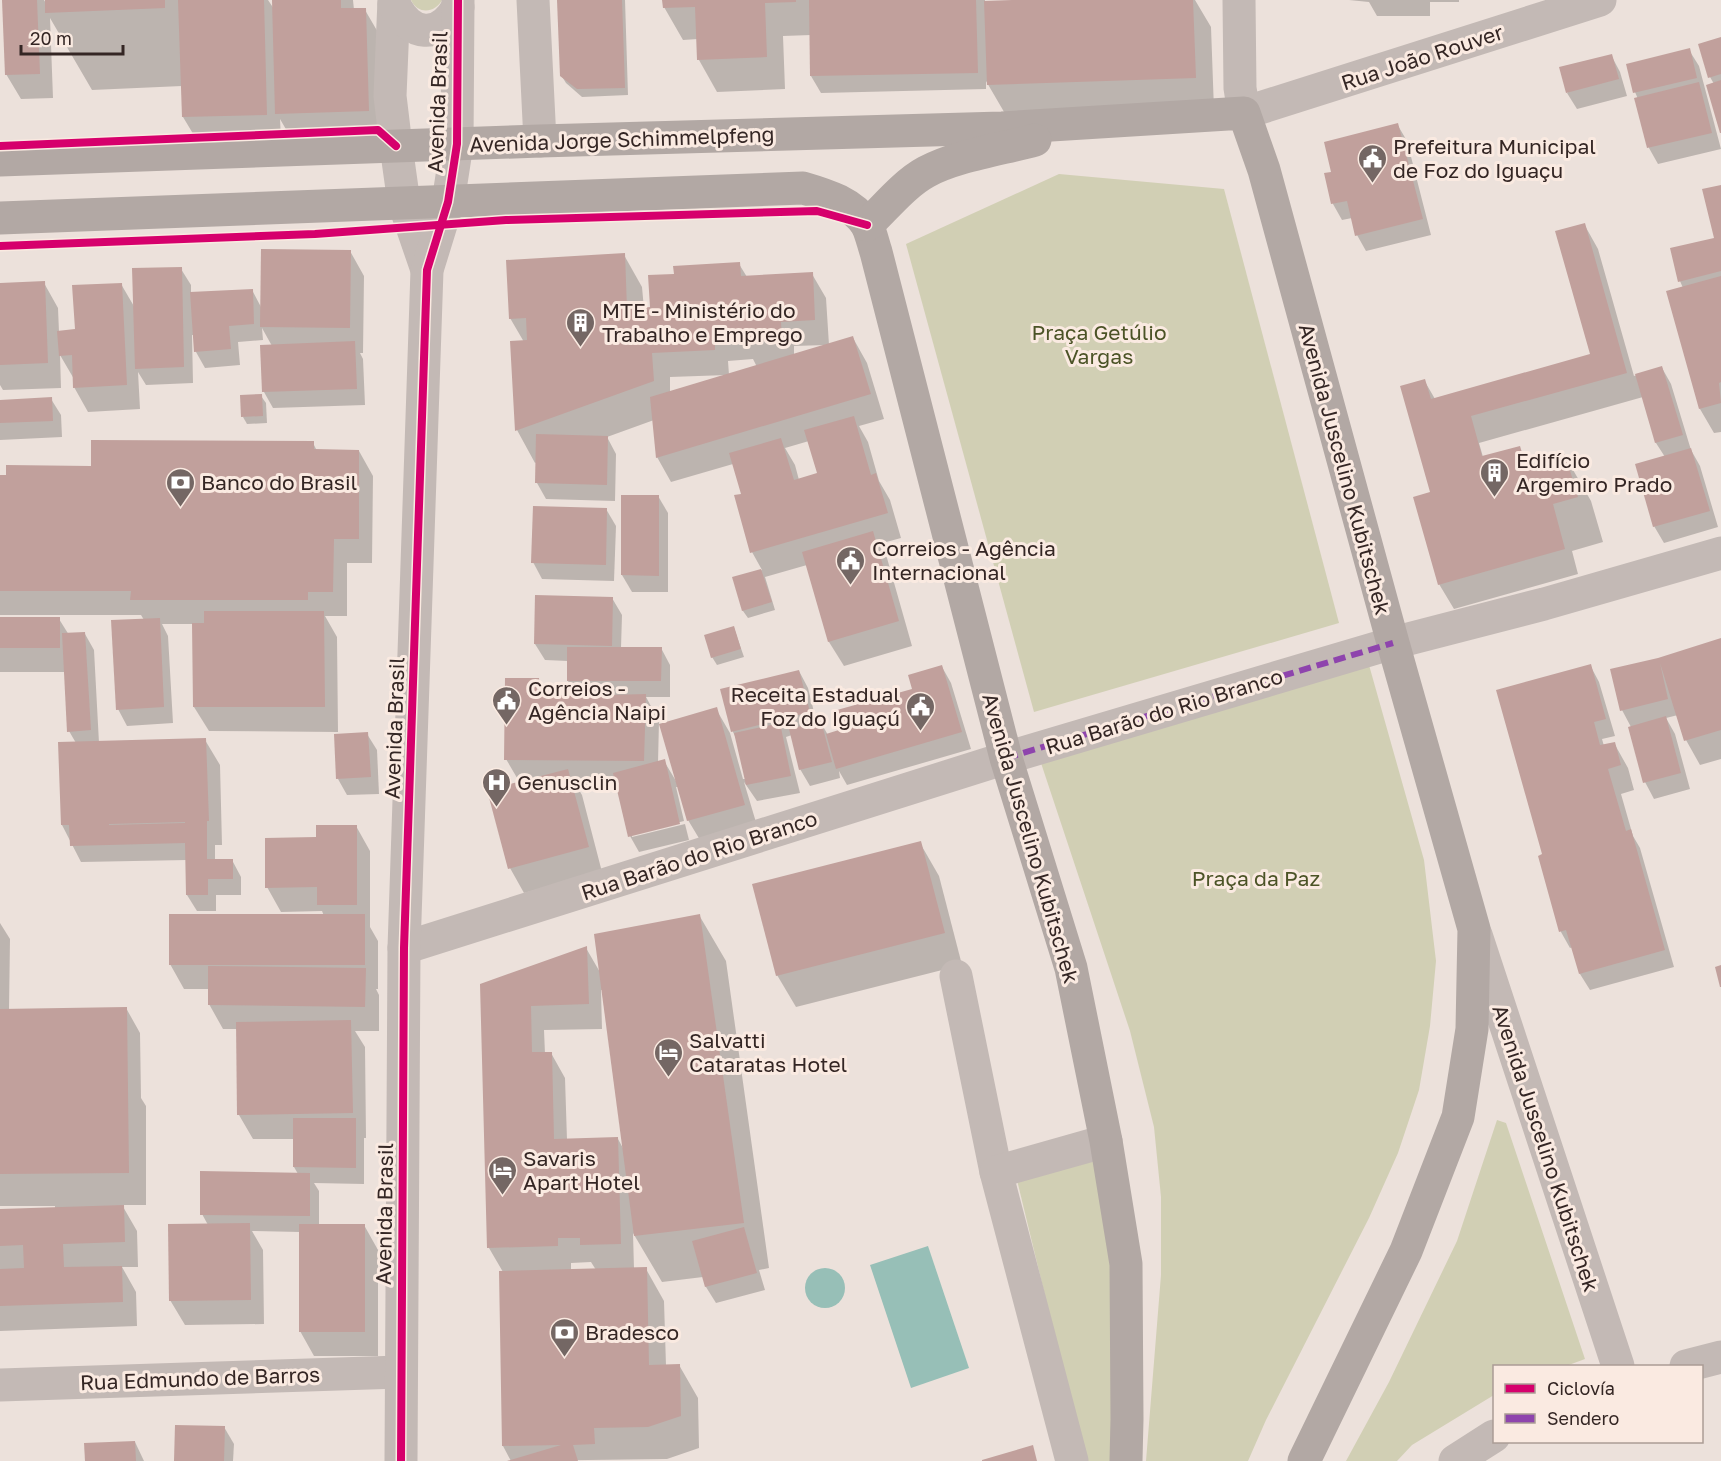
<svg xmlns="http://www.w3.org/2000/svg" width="1721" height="1461" viewBox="0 0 1721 1461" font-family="'Golos Text',sans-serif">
<rect width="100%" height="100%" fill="#ece1db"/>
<g fill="#d1cfb4">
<path d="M411,0H442C435,13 418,15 411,0Z"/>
<polygon points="1059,174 1224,189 1339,623 1034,712 906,244"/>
<polygon points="1369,665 1424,860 1436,961 1430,1026 1419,1090 1398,1153 1369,1218 1266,1420 1248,1461 1146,1461 1161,1275 1161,1197 1154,1127 1130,1031 1041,763"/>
<polygon points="1497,1120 1506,1123 1585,1359 1566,1366 1494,1366 1494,1395 1412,1445 1397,1461 1346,1461 1389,1382 1457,1241"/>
<polygon points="1095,1160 1115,1267 1116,1461 1085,1461 1017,1180"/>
</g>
<g fill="#97bfb7">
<polygon points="928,1246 969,1368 911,1388 870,1265"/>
<circle cx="825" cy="1288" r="20"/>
</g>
<g fill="#0003" fill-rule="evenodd">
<polygon points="4,0 44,0 47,5 46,0 268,0 274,9 273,0 353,0 354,10 365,10 379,34 382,136 291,138 280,119 281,139 198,142 183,117 182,86 92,90 50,18 53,98 21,99 6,74"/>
<polygon points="558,0 625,0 628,95 582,97 566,83 561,75"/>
<polygon points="664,0 985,0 985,3 1054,0 1195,0 1211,27 1214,110 1007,117 986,81 986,89 821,93 811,76 811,35 783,36 785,89 717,92 699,60 698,39 683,40 664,7"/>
<polygon points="1349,0 1459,0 1459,2 1430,2 1430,16 1377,16 1369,2"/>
<polygon points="1721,38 1721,130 1714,84 1710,77"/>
<polygon points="1689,50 1699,66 1721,149 1658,164 1649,148 1636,99 1638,99 1635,92"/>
<polygon points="1611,55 1620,72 1627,96 1577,109 1567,93"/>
<polygon points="1397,124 1407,141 1431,235 1366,251 1357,235 1352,218 1342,220 1333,204 1325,174 1333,173"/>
<polygon points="1721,186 1721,432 1714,433 1700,409 1668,292 1683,288 1680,281 1715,239"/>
<polygon points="1584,224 1598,249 1634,376 1662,368 1671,384 1691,450 1700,466 1718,527 1664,543 1654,526 1665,457 1656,443 1643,397 1479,443 1483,457 1519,447 1527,466 1565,456 1591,501 1603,542 1572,551 1578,574 1454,609 1439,584 1424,380 1435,399 1592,355"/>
<polygon points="350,251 364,276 363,353 360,353 363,359 365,405 273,408 264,392 261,346 272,346 262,328 263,340 238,342 240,365 205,368 196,352 194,335 192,335 193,383 146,385 138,372 140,409 88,412 74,387 74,379 60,355 61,388 3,390 0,385 0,285 44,283 58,308 59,332 77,331 121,284 135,308 181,269 191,285 191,294 252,290 261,307"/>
<path d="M624,255L642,287L644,309H651L675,276L739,264L747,277L812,274L826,298L829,345L853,338L867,363L884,419L859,426L868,442L879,481L890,500L901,538L879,544L887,558L912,646L844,666L829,642L807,565L765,577L775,610L748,618L743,611L734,578L762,570L752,552L743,495L733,464L671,482L657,457L654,420L607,437L616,454L615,501L546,499L537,483V462L535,463L517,430L512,343L524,342L510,318ZM826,345L794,356V346ZM753,359L757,367L729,375L728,361ZM727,375L670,393V377ZM809,441L818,474L799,480L795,465L785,448Z"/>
<polygon points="261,396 266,403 267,423 247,424 243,417"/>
<polygon points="51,399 61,415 62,437 0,440 0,400 1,401"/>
<polygon points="313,443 317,451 359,451 373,476 372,563 347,563 347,616 325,616 337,637 338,732 209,731 194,707 194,624 162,624 168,636 173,723 127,726 118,709 144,620 141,615 0,615 0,477"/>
<polygon points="622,496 658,496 668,513 668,592 632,592 622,575"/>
<polygon points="606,509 616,526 614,581 542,579 533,562"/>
<polygon points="612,598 622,615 621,648 661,648 670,665 670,697 646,697 659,721 658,763 664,761 676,781 716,709 730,733 743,779 746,779 737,740 733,732 722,691 799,671 808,688 817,724 821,723 828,735 844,730 913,690 942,667 951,683 971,749 847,785 839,771 840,778 810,786 800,769 792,735 786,737 800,793 757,801 744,782 758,829 703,845 688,820 679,787 676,787 684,821 632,834 632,837 685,824 689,840 639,852 630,836 617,785 576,785 582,795 602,872 524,893 510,868 520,783 506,759 538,679 548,696 578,697 568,681 568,661 545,660 535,644"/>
<polygon points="0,619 59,619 69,635 85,634 94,650 99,743 205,740 220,765 222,845 215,845 215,860 232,860 241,877 241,895 216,895 216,911 197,911 187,895 187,860 81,862 62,825 76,743 69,731 66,672 0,672"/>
<polygon points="734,628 744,657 717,665 712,657"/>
<polygon points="1721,640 1721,759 1700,765 1686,740 1678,715 1666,718 1675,734 1690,789 1654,799 1645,782 1631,727 1622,710 1658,659"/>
<polygon points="1590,665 1599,682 1615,736 1602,739 1604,746 1614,743 1628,768 1634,790 1621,794 1633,836 1640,848 1674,967 1590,990 1580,974 1573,947 1570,948 1561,932 1540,857 1545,855"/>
<polygon points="367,734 377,750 379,794 347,795 338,779"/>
<polygon points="356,826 370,851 370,927 378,941 378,989 376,989 379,995 379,1031 355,1031 365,1047 366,1138 364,1138 364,1184 314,1183 319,1191 319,1225 364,1225 378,1250 378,1356 314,1356 300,1331 300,1232 252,1231 263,1250 264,1324 185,1325 170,1300 208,1225 202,1214 298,1174 294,1167 294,1139 253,1139 239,1115 238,1029 223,1029 209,1004 209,989 184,989 170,964 324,916 322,911 281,912 267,887 318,838"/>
<polygon points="920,843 939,876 962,965 796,1007 777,975"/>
<path d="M699,915L726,961L769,1268L759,1270L765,1290L716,1303L706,1287L703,1277L662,1282L633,1233L634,1269H646L664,1301L666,1366L679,1365L698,1398L699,1448L667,1459L511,1461L503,1446V1272L489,1248L482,985L586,948L601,974ZM601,990H603L624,1150L618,1139L567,1140L565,1078L551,1053L545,1054L544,1030L602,1029ZM591,1262L596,1270H571V1263Z"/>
<polygon points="0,923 10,939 9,1010 126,1008 140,1033 141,1098 146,1106 146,1205 122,1205 137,1231 138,1267 122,1267 136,1292 137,1326 0,1331 0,1210 55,1208 55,1206 0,1206"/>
<polygon points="224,1427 234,1444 233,1461 175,1461"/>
<polygon points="135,1442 144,1461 86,1461"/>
</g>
<g fill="#c1a09c" fill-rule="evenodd">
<polygon points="2,0 37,0 40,74 5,75"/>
<polygon points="45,0 165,0 165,8 45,13"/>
<polygon points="178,0 264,0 267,115 182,117"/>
<polygon points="272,0 341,0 341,8 366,8 369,111 275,114"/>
<polygon points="557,0 622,0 625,88 577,89 560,76"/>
<polygon points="662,0 796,0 796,2 765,3 767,57 697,60 695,7 663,8"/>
<polygon points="809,0 976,0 978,73 810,76"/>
<polygon points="1012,0 1193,0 1196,78 987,85 984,1"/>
<polygon points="1721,37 1721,74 1708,78 1698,44"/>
<polygon points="1690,48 1697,78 1633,93 1626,64"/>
<polygon points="1612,54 1619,79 1566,93 1559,67"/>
<polygon points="1721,80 1721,133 1720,133 1706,85"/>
<polygon points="1699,82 1712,133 1647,148 1634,98"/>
<polygon points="1398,123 1423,219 1355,236 1347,201 1331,204 1324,173 1331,172 1324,142"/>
<polygon points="1721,185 1721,271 1678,282 1670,248 1714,238 1702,189"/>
<polygon points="1585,223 1627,373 1471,416 1482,456 1520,446 1526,466 1565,454 1578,497 1553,504 1565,549 1438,585 1413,497 1430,492 1400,386 1425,379 1431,399 1590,354 1555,231"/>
<polygon points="261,249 351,250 350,328 260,327"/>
<polygon points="625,253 627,309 650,307 648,275 674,274 673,266 740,262 741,276 813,272 815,320 781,322 782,339 741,342 741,335 715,336 715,350 652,353 654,381 515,431 510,341 527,340 526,318 509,319 506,260"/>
<polygon points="182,267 184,367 135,369 132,268"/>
<polygon points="1721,276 1721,382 1719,383 1721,403 1699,409 1666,291"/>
<polygon points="45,281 48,363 0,365 0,283"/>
<polygon points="122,283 127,385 73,388 72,355 59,356 57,331 75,329 72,285"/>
<polygon points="253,289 254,324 229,326 231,349 194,352 190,292"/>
<polygon points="853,336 871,394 656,458 650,397"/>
<polygon points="355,341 357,389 262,392 260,345"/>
<polygon points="1662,366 1683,435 1655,443 1635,374"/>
<polygon points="262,394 263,416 241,417 240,395"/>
<polygon points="52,397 53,421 0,423 0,400"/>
<polygon points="854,416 871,475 876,473 888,513 750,553 734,495 741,494 729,453 781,438 794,480 817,473 804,430"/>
<polygon points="536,434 608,436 607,485 535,483"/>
<polygon points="91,440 314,441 314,449 359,450 359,539 334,539 333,592 308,592 308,600 130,600 131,591 0,591 0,475 6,475 6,465 91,466"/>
<polygon points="1691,448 1710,511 1653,527 1635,464"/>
<polygon points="621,495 659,495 659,576 621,575"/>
<polygon points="533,506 607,508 606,565 531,563"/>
<polygon points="873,531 899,621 828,642 802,552"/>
<polygon points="761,569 772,602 742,611 732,577"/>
<polygon points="535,595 613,597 612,646 534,644"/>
<polygon points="204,611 324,611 325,707 193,707 192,623 204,623"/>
<rect x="0" y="617" width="60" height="31"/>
<polygon points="160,618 164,707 116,710 111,620"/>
<polygon points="734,626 741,649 711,658 704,635"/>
<polygon points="85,632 91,730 67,732 62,633"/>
<polygon points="1721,638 1721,730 1684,741 1660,663 1668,699 1620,711 1610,669 1658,658"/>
<polygon points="567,647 662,647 661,681 567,681"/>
<polygon points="1591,664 1606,719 1594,722 1600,745 1615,742 1621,765 1608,769 1626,831 1631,829 1665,950 1579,974 1566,930 1559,932 1538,856 1542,854 1496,690"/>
<polygon points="942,665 962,732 836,769 826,734 842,729 837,710 912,689 908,675"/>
<polygon points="799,670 810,712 731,732 720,689"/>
<polygon points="505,678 539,678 540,694 575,696 646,694 644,761 504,760"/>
<polygon points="717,707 745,805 687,821 659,724"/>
<polygon points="1666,716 1681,773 1643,783 1628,727"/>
<polygon points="821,721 832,762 799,770 789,729"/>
<polygon points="780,723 791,776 746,785 734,733"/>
<polygon points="368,732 371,777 336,779 334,734"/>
<path d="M206,738L209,821H207V859H233V879H208V895H186L185,843L70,846L69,825H61L58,742ZM185,822V823L109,825V824Z"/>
<polygon points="665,759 680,824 628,837 613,773"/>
<polygon points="568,769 589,847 508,869 487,790"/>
<polygon points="316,825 357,825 357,905 317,905 317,887 265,888 265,838 316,837"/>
<polygon points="921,841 945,933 776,976 752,884"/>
<rect x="169" y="914" width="196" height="51"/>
<polygon points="700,914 744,1223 634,1236 594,934"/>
<polygon points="587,946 589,1004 531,1006 532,1052 552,1052 554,1139 618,1137 621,1244 580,1245 580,1238 558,1238 558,1246 487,1248 480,984"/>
<polygon points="1721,965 1721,987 1720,987 1715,967"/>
<polygon points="208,966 366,968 365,1007 208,1005"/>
<polygon points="127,1007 129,1173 0,1174 0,1009"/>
<polygon points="351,1020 353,1113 237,1115 236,1022"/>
<polygon points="293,1118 356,1118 356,1168 293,1167"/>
<polygon points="200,1171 310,1173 310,1216 200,1215"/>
<polygon points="124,1205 125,1242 63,1244 64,1267 122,1266 123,1302 0,1306 0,1269 24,1268 23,1245 0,1246 0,1209"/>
<polygon points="250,1223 251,1300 169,1301 168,1224"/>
<rect x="299" y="1224" width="66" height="108"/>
<polygon points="744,1227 757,1273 705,1287 692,1241"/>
<polygon points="647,1267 649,1365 680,1364 681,1416 648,1427 594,1428 595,1444 573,1445 578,1461 507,1461 561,1445 502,1446 499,1271"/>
<polygon points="175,1425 225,1426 224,1461 174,1461"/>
<polygon points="135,1441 136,1461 85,1461 84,1443"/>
<polygon points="1033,1445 1037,1461 982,1461 982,1460"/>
</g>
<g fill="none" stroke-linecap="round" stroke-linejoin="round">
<g stroke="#c3b9b5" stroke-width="33">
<polyline points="394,0 390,96 396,146 404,203 427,270"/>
<polyline points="533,0 540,141"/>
<polyline points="1239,0 1240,88 1244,113 1600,0"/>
<path d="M394,4C410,37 439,40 458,7"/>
<polyline points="1476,935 1618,1366"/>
<polyline points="404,948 1006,758 1393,643 1544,604 1721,553"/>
<polyline points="956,976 996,1172"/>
<polyline points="1686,1366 1721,1357"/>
<polyline points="0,1385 400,1372"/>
<polyline points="401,1461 404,948 427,270 448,202 457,144 458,0"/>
<polyline points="1072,1461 996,1172 1106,1141"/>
<polyline points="1455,1461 1494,1436"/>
</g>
<g stroke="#b2a8a4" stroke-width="33">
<polyline points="0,160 540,141 1002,128 1244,113 1264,170 1393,643 1474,929 1472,1029 1458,1117 1406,1251 1304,1461"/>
<path d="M0,218L803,188C827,195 853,203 867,225C871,233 873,243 876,252L1006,758L1071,968L1106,1141L1126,1264L1127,1419L1126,1461"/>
<path d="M867,225C885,208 904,184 926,172C955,156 1002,149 1035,140"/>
</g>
<polyline stroke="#8e44ad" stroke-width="6" stroke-dasharray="12 6" stroke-linecap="butt" points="1006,758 1393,643"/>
<defs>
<g id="cycleway">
<polyline points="0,146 378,130 396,146"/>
<polyline points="0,246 315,234 506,220 817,211 867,225"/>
<polyline points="401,1461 404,948 427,270 448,202 457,144 458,0"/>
</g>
</defs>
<use href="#cycleway" stroke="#faeae1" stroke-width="11"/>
<use href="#cycleway" stroke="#d6006c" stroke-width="8"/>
</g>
<defs>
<symbol id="civic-pin" viewBox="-11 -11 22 30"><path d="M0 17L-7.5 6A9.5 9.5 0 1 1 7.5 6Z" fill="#746764" stroke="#faeae1"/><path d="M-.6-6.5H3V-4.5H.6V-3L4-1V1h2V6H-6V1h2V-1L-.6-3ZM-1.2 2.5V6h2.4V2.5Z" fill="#fff"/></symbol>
<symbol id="building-pin" viewBox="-11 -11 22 30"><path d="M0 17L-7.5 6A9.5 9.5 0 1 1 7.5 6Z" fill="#746764" stroke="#faeae1"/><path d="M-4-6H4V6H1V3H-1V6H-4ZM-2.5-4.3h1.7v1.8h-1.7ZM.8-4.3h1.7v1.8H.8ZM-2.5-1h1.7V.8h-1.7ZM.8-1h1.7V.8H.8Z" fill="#fff"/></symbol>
<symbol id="bank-pin" viewBox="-11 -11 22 30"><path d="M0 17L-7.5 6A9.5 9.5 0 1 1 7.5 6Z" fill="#746764" stroke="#faeae1"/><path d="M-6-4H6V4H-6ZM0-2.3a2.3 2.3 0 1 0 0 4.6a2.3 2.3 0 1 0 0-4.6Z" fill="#fff"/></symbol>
<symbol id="hospital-pin" viewBox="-11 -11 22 30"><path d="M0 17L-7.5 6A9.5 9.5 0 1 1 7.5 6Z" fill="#746764" stroke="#faeae1"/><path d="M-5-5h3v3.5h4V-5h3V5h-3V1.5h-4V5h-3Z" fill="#fff"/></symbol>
<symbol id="hotel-pin" viewBox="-11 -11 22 30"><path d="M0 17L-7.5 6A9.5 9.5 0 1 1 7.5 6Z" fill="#746764" stroke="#faeae1"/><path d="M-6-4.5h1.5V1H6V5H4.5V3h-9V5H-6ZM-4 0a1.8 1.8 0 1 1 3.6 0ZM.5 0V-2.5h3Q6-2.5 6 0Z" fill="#fff"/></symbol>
</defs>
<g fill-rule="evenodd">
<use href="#civic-pin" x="1356" y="142" width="33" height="45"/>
<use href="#building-pin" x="564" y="306" width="33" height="45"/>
<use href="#building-pin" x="1478" y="456" width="33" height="45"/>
<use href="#bank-pin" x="164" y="466" width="33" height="45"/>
<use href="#civic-pin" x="834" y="544" width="33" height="45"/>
<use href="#civic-pin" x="490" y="684" width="33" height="45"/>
<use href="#civic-pin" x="904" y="690" width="33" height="45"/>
<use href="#hospital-pin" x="480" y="766" width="33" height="45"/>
<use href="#hotel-pin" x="652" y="1036" width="33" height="45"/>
<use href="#hotel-pin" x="486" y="1154" width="33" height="45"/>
<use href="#bank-pin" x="548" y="1316" width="33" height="45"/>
</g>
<g text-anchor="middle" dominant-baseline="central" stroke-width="6" stroke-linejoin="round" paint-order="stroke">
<g font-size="21" fill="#342624" stroke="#faeae1">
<text transform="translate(1422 57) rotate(-18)">Rua João Rouver</text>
<text transform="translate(437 102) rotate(-88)">Avenida Brasil</text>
<text transform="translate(622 139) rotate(-2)">Avenida Jorge Schimmelpfeng</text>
<text transform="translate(1345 469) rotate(75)">Avenida Juscelino Kubitschek</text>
<text transform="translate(1164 711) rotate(-17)">Rua Barão do Rio Branco</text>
<text transform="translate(394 728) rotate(-88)">Avenida Brasil</text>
<text transform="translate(1031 838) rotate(74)">Avenida Juscelino Kubitschek</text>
<text transform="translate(699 855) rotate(-18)">Rua Barão do Rio Branco</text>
<text transform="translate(1546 1148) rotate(72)">Avenida Juscelino Kubitschek</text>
<text transform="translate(384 1214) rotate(-89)">Avenida Brasil</text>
<text transform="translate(200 1378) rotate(-2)">Rua Edmundo de Barros</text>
</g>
<g font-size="21" fill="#342624" stroke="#faeae1" text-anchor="start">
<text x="1393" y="146">Prefeitura Municipal<tspan x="1393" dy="24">de Foz do Iguaçu</tspan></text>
<text x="602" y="310">MTE - Ministério do<tspan x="602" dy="24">Trabalho e Emprego</tspan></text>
<text x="1516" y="460">Edifício<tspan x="1516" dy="24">Argemiro Prado</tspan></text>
<text x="201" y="482">Banco do Brasil</text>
<text x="872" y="548">Correios - Agência<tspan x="872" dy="24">Internacional</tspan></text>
<text x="528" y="688">Correios -<tspan x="528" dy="24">Agência Naipi</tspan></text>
<text x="900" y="694" text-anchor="end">Receita Estadual<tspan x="900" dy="24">Foz do Iguaçú</tspan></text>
<text x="517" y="782">Genusclin</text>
<text x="689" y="1040">Salvatti<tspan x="689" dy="24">Cataratas Hotel</tspan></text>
<text x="523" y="1158">Savaris<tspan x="523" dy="24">Apart Hotel</tspan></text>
<text x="585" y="1332">Bradesco</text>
</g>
<g font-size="21" fill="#4b5326" stroke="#faeae1">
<text x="1099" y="332">Praça Getúlio<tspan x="1099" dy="24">Vargas</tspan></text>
<text x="1256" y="878">Praça da Paz</text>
</g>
</g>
<rect x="1493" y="1365" width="210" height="78" fill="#faeae1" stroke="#ab9c95" stroke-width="1.5"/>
<rect x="1505" y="1384" width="30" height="9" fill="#d6006c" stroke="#ab9c95" stroke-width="1.5"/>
<text x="1547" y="1395" font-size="18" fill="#342624">Ciclovía</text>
<rect x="1505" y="1414" width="30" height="9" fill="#8e44ad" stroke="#ab9c95" stroke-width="1.5"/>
<text x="1547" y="1425" font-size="18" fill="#342624">Sendero</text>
<path d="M21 45v9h102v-9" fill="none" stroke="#342624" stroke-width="3"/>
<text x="30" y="45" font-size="18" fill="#342624" stroke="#faeae1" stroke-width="4.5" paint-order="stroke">20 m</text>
</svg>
